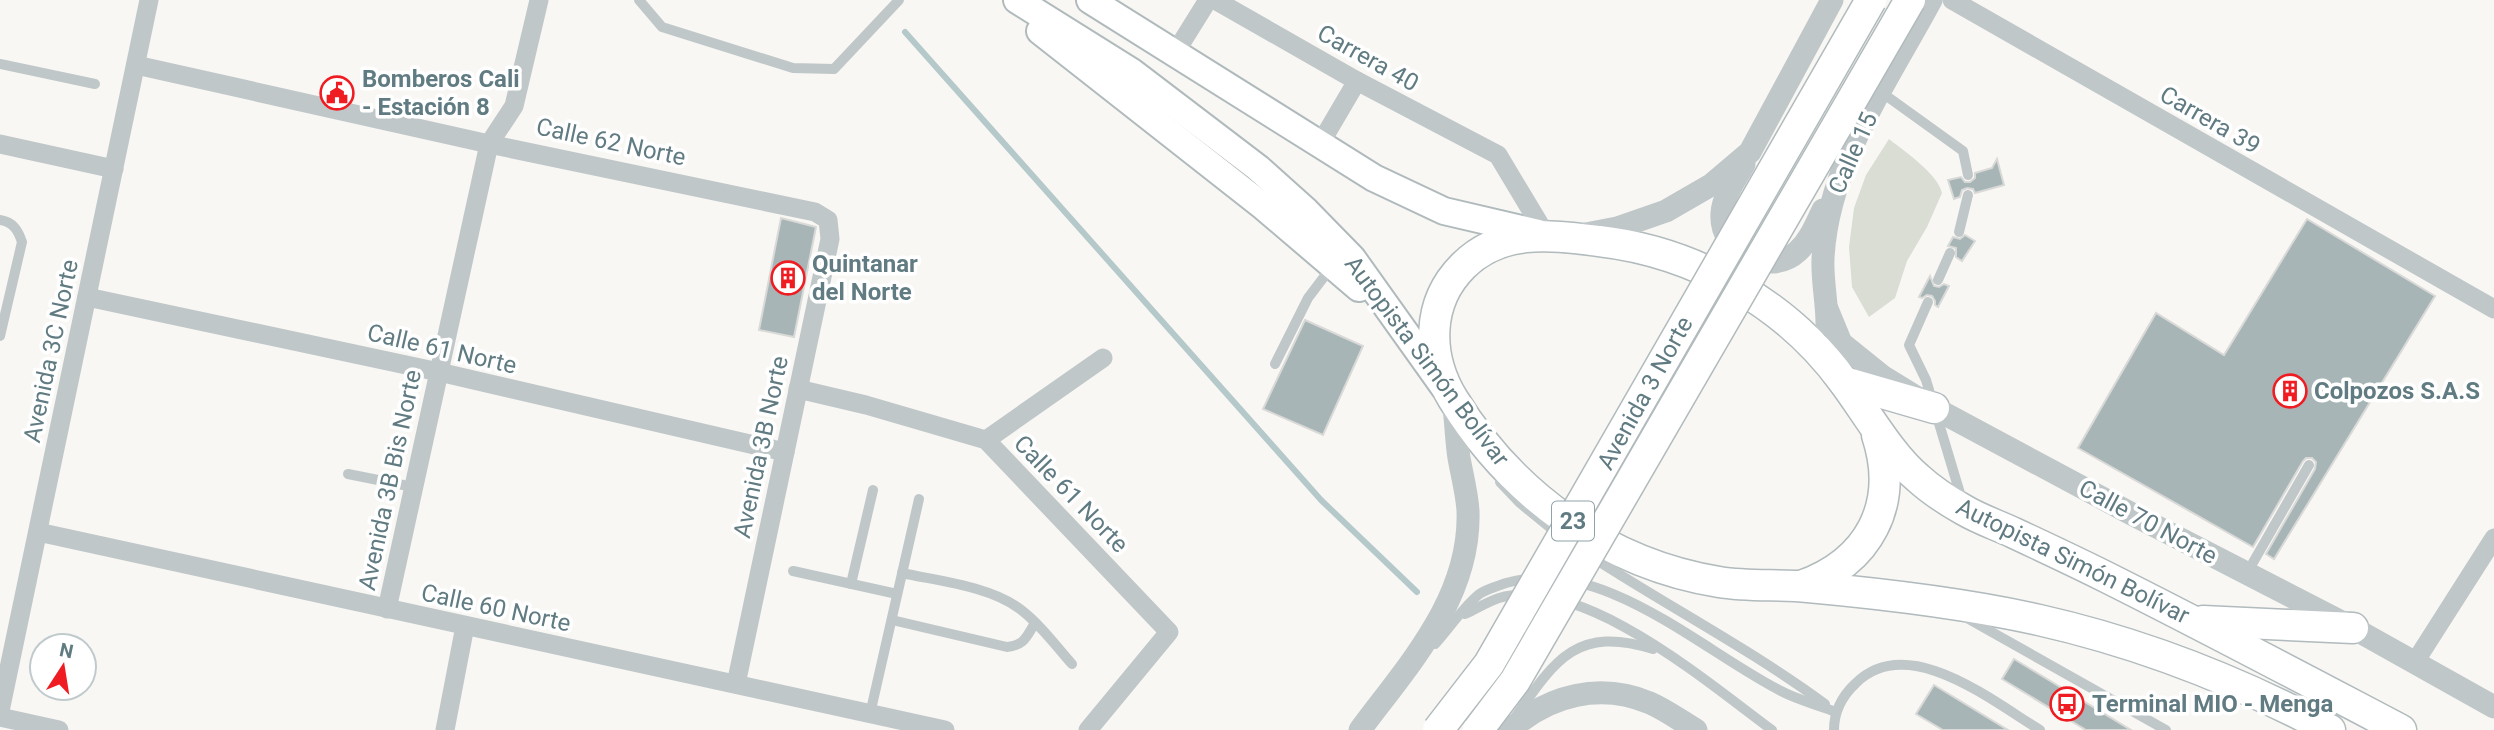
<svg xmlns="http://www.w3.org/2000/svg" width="2494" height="730" viewBox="0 0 2494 730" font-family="Roboto,sans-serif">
<rect width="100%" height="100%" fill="#f8f7f4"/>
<path fill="#d9ddd3" d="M1889,139C1904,151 1938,174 1942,193L1927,227L1907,261L1895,298L1869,317L1852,287L1849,247L1854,208L1866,175Z"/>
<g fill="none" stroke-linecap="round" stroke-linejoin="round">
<polyline stroke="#b6c9ca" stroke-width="6" points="905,32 1321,500 1417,592"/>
</g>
<g fill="#a7b5b7" stroke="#d9d9d7" stroke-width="2">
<polygon points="1997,159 2004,185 1975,193 1973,189 1967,188 1962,190 1960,197 1954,199 1948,180 1961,177 1965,182 1970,182 1975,178 1975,173 1992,168"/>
<polygon points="781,218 816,227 794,337 759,330"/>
<polygon points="2307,219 2435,296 2274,559 2266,554 2315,469 2316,462 2312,458 2306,458 2303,461 2253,547 2078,448 2156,313 2224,355"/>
<polygon points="1965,235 1975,241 1962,261 1956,257 1956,248 1948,246 1953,237 1960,239"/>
<polygon points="1930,276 1934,286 1939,287 1944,284 1949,286 1938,307 1935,305 1935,301 1932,296 1927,295 1922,298 1919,297"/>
<polygon points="1305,320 1363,346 1323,435 1263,409"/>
<polygon points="2014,659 2131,730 2086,730 2002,679"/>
<polygon points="1934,685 2008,730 1943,730 1916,714"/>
</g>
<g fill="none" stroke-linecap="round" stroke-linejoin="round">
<defs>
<g id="secondary">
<polyline points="1017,0 1132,72 1258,168 1306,211 1352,258 1444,387"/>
<polyline points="1090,0 1374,178 1444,211 1538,233"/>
<polyline points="1040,31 1264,207 1359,288"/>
</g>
<g id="primary">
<polyline points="1844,382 1934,408"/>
<path d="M1801,586C1869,562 1900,505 1877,435"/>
<polyline points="2203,621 2353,628"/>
<path d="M2330,730C2238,681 2141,643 2039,620C1964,603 1885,594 1808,587C1778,584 1749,587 1719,582C1607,564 1512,495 1453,399C1427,356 1426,303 1463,266C1501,228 1550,235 1599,241C1695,252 1786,303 1843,381C1865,410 1890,455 1918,478C1931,490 1948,501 1964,510C1979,519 1997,525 2014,533C2044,547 2074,561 2104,576C2204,626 2302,678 2401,730"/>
</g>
</defs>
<use href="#secondary" stroke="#b0babc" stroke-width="30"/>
<use href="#primary" stroke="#b1babc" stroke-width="33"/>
<g stroke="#c0c7c9" stroke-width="10">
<polyline points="639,0 662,27 793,68 834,69 899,0"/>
<polyline points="0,64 95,84"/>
<polyline points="1881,92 1963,151 1968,175"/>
<path d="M0,220C13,222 18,230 22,242L0,336"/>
<polyline points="1959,232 1968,195"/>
<polyline points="1938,280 1950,253"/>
<polyline points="1928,302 1909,345 1926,380 1962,500"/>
<polyline points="1275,364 1308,298 1333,265"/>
<polyline points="348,474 413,487"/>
<polyline points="1500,482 1520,503 1559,535"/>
<path d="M1592,557C1669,607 1750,649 1825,704"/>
<polyline points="793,571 897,594"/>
<path d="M902,573C938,581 990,586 1020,609C1040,624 1056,646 1072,664"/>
<polyline points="2247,573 2309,465"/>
<polyline points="851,584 873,490"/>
<path d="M1465,614C1476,609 1487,602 1499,598C1583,575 1708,683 1772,730"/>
<polyline points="1965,617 2166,730"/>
<path d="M892,620L1007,647C1025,645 1026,637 1035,623"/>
<path d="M1435,644C1447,631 1468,601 1481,593C1489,588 1498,586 1506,583C1601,555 1702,651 1781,691C1798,700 1818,705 1836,712"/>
<polyline points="870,714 919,499"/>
<path d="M1516,716C1556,658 1578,626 1653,649"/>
<path d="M1834,730C1834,711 1842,696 1856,683C1908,632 1992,701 2040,730"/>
</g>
<g stroke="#c0c7c9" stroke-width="19">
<polyline points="1215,0 1357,81 1498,155 1546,235"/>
<polyline points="1952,0 2494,309"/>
<polyline points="1175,53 1208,0"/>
<polyline points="136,65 489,144 815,212 828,220 830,239 736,684"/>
<polyline points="0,144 114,169"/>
<polyline points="1320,144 1357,81"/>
<polyline points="87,297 439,372 785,452"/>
<polyline points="798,389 866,405 986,440 1169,632 1088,730"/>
<polyline points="986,440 1103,358"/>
<polyline points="38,532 945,730"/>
<polyline points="387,609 489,144 514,106 539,0"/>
<polyline points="2415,662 2494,538"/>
<polyline points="0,711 149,0"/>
<polyline points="0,717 59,730"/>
<polyline points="445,730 465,626"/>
</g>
<g stroke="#c0c7c9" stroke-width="23">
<path d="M1744,164C1736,179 1723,196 1722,213C1719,252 1769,278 1798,251C1810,240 1816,224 1823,210"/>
<polyline points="1586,234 1617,228 1666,211 1711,185 1750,152 1832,0"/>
<polyline points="1827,309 1841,343 1882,376 1934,408 2128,512 2353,628 2494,707"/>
<path d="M1827,323C1827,302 1822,280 1823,259C1827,166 1888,80 1931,0"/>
<path d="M1360,730C1409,664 1471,598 1468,511C1467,493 1462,475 1459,458C1456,439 1456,419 1453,400"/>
<path d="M1510,730C1549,695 1600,682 1650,703C1666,710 1681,721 1696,730"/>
</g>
<use href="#secondary" stroke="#fff" stroke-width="26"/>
<use href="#primary" stroke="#fff" stroke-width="30"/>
<defs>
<g id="primary-bridge">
<polyline points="1438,730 1489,664 1871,0"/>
<polyline points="1478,730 1515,681 1910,0"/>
</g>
</defs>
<use href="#primary-bridge" stroke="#b1babc" stroke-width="33" stroke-linecap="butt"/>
<use href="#primary-bridge" stroke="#fff" stroke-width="30"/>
</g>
<defs>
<symbol id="civic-ring" viewBox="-11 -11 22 22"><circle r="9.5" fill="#fff" stroke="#ef1d22" stroke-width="1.5"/><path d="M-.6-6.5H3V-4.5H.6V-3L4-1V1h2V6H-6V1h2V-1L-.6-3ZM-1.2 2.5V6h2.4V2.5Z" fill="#ef1d22"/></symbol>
<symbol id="building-ring" viewBox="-11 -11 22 22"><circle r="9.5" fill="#fff" stroke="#ef1d22" stroke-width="1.5"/><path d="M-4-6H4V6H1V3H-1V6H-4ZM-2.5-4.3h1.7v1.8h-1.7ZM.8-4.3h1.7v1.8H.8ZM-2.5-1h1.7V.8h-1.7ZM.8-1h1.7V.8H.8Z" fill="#ef1d22"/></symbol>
<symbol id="bus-ring" viewBox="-11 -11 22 22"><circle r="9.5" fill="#fff" stroke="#ef1d22" stroke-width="1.5"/><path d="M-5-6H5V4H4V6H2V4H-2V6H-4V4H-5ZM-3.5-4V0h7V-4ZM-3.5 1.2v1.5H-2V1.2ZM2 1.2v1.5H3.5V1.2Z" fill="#ef1d22"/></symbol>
</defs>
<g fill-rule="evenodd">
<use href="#civic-ring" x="318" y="74" width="38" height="38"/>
<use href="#building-ring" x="769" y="259" width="38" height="38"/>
<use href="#building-ring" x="2271" y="372" width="38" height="38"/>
<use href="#bus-ring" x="2048" y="685" width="38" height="38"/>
</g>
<g text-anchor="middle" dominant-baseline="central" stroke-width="7" stroke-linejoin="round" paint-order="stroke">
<rect fill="#fff" stroke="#90a3a8" stroke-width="2" x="1552" y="501.5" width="42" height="39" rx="5"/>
<g font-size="23" font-weight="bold" fill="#617b82">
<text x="1573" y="521">23</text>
</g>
<g font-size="24" fill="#617b82" stroke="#fff">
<text transform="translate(1368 58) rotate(29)">Carrera 40</text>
<text transform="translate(2210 120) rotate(30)">Carrera 39</text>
<text transform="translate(611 142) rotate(12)">Calle 62 Norte</text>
<text transform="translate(1853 153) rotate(-66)">Calle 15</text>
<text transform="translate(442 349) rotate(13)">Calle 61 Norte</text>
<text transform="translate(51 351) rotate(-78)">Avenida 3C Norte</text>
<text transform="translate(1427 361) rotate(53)">Autopista Simón Bolívar</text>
<text transform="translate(1645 393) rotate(-61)">Avenida 3 Norte</text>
<text transform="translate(761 447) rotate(-78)">Avenida 3B Norte</text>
<text transform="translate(390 480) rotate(-78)">Avenida 3B Bis Norte</text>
<text transform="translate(1071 494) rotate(46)">Calle 61 Norte</text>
<text transform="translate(2148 522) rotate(28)">Calle 70 Norte</text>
<text transform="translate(2073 561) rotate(26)">Autopista Simón Bolívar</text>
<text transform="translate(496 608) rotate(12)">Calle 60 Norte</text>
</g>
<g font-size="24" font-weight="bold" fill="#617b82" stroke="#fff" text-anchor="start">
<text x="362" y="79">Bomberos Cali<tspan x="362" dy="28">- Estación 8</tspan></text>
<text x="812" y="264">Quintanar<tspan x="812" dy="28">del Norte</tspan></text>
<text x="2314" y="391">Colpozos S.A.S</text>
<text x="2092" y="704">Terminal MIO - Menga</text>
</g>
</g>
<g transform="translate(63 667) rotate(12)"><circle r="33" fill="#ffffff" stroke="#c0cacd" stroke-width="2"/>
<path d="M0-5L12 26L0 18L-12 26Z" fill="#ef1d22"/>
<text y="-10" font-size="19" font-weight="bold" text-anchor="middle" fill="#617b82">N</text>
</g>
</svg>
